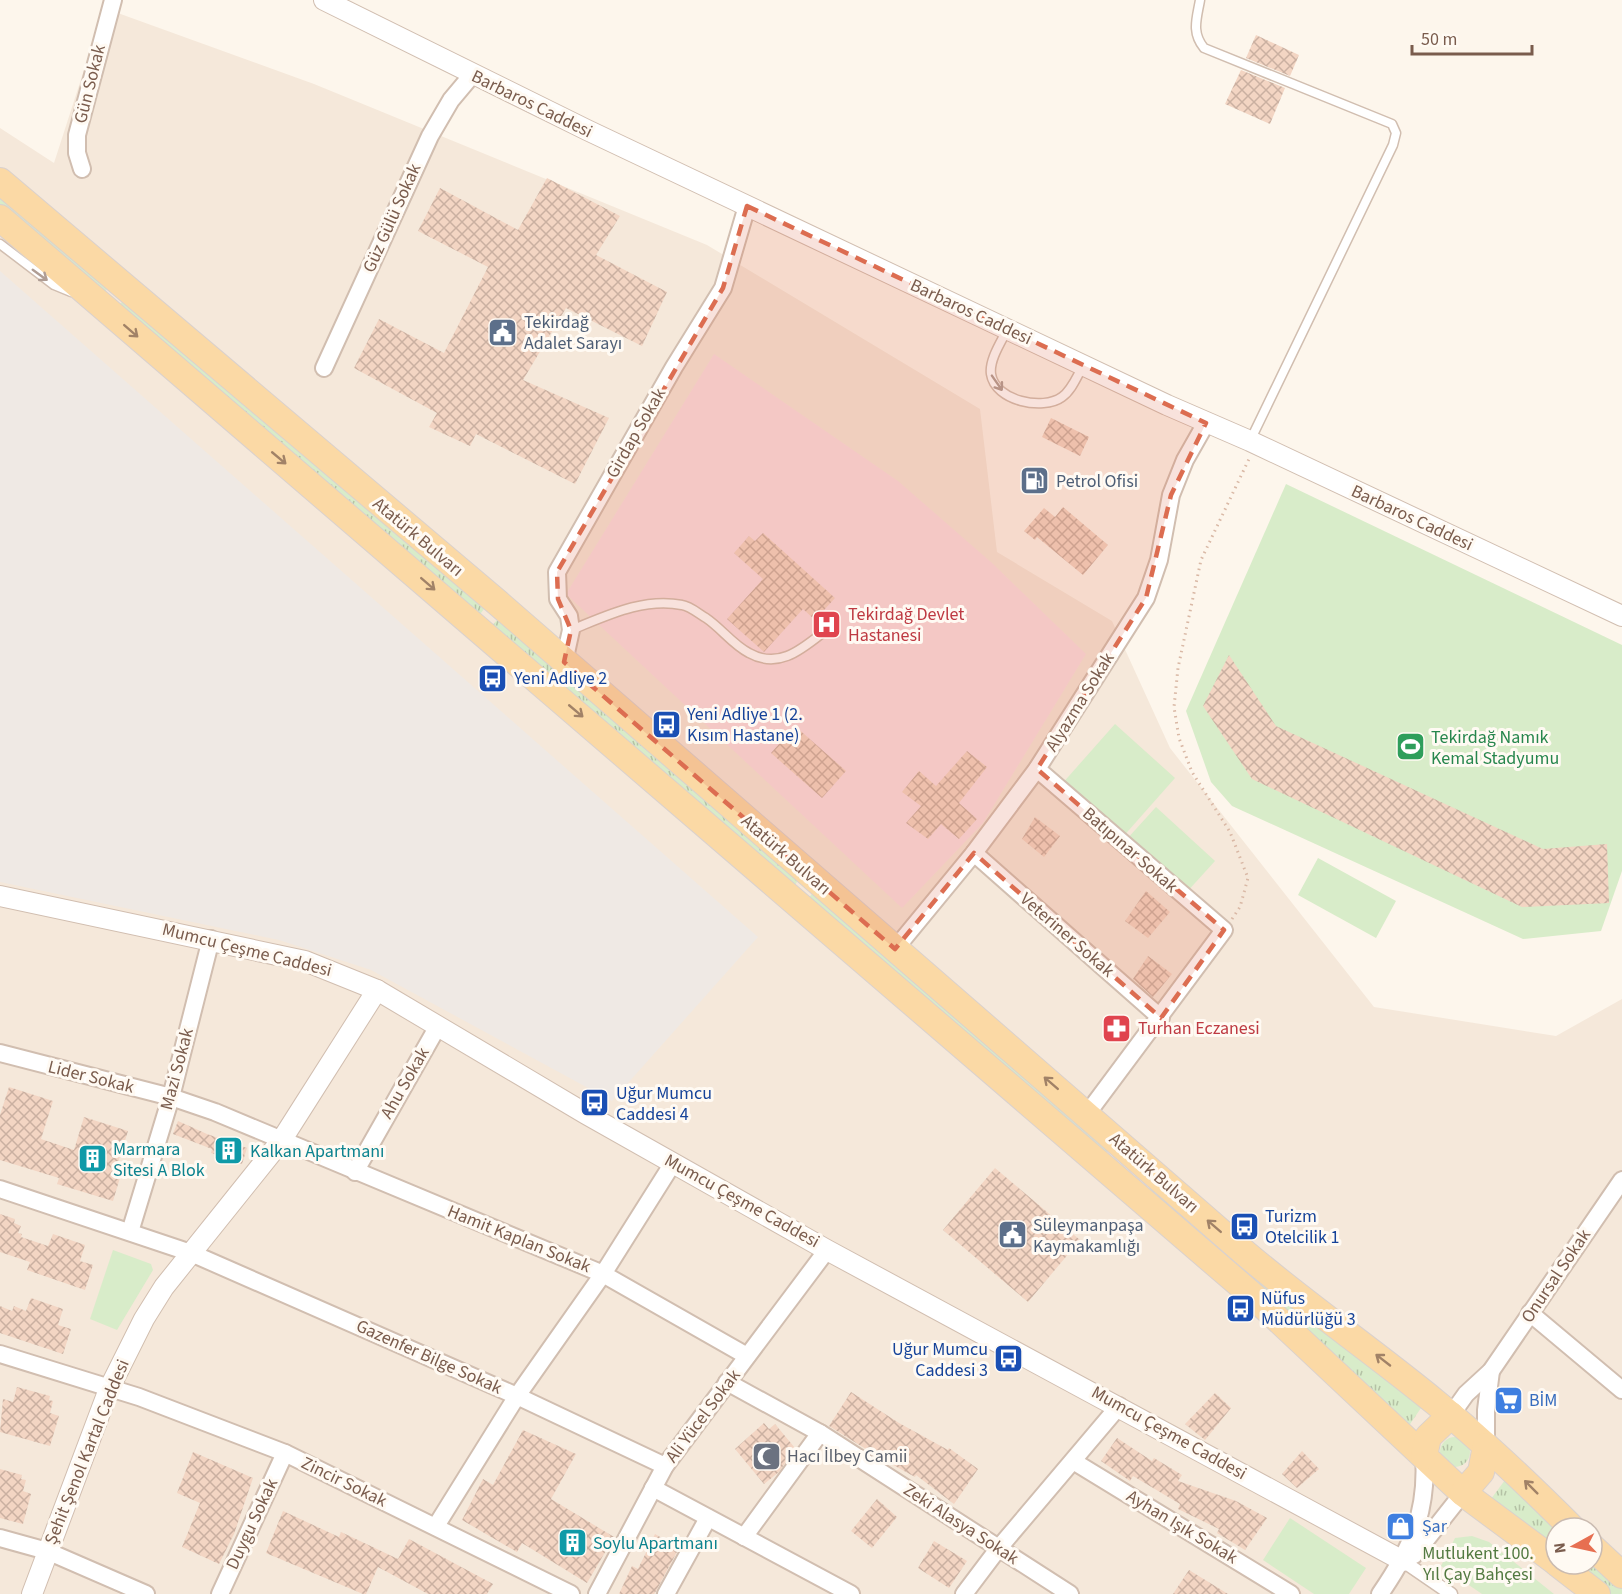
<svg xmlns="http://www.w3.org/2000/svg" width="1622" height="1594" viewBox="0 0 1622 1594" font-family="'Source Sans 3',sans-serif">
<defs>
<pattern id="grass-tufts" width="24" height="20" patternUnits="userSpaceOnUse" patternTransform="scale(1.5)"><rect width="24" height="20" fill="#d8ecc9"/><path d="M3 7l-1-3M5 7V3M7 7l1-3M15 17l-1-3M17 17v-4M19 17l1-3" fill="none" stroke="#b4c2a5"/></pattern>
<pattern id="building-cross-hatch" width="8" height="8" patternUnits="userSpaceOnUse" patternTransform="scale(1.5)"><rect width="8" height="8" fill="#f3d5c3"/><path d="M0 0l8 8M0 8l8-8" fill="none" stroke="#cab0a1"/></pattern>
</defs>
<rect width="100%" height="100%" fill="#fdf6ec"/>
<path fill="#f5e8da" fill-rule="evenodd" d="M104,8L314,84L707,245L980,409L997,552L1112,621L1170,748L1374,1007L1556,1036L1622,999V1594H0V128L54,163ZM1556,1528H1592V1564H1556Z"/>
<polygon fill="#efe9e4" points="0,271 758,937 612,1101 371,970 279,940 0,882"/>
<polygon fill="#fbdfe3" points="714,354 898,481 992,563 1086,654 983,823 902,908 566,594"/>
<g fill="url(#grass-tufts)">
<polygon points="0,195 108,288 103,294 0,205"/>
<polygon points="122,302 484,609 478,617 116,309"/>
<polygon points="497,620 798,880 794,887 491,627"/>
<polygon points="815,890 1110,1148 1104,1156 808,899"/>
<polygon points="1152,1184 1291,1303 1421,1408 1406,1430 1145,1192"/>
<circle cx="1455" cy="1452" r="15"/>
<polygon points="1505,1480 1556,1528 1556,1555 1488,1503"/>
<polygon points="1592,1561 1622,1587 1622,1594 1606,1594 1568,1564 1592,1564"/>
</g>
<g fill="#d8ecc9">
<polygon points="1286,484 1622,645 1622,871 1601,931 1523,939 1232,806 1211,782 1186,711"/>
<polygon points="1115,724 1175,778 1121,839 1061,785"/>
<polygon points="1156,807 1215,861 1185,894 1126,840"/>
<polygon points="1318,858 1396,901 1376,938 1298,895"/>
<polygon points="113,1250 151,1264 153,1270 117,1330 90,1319"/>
<polygon points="1290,1518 1366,1568 1349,1594 1314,1594 1263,1560"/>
<polygon points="1472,1536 1489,1542 1554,1594 1482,1594 1441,1566 1455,1538"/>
</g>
<g fill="url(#building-cross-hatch)">
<polygon points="1256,35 1299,55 1290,76 1246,58"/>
<polygon points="1241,70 1285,88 1270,124 1225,104"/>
<polygon points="547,178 620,216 596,255 667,292 642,346 566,308 523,380 609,418 575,484 476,434 470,446 429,427 437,413 354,368 379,319 444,353 488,267 418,231 440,188 518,230"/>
<polygon points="1051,418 1089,437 1080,456 1042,437"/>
<polygon points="1063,507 1108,545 1083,575 1037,537 1035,540 1024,531 1044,508 1055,517"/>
<polygon points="763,533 835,598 815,620 803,609 764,652 727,619 763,579 734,553 749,536 755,541"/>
<polygon points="1229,655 1276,726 1543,849 1607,844 1609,903 1522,907 1252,779 1203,706"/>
<polygon points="795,726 846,771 822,798 771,753"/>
<polygon points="967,751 987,767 959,803 977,819 959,839 941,824 928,839 906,823 921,806 902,792 919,771 936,786"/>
<polygon points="1035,817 1060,836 1044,857 1022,839"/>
<polygon points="1146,891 1170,912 1148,938 1125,921"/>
<polygon points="1148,956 1172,974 1153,997 1133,979"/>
<polygon points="9,1087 53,1101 41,1139 74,1150 84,1117 128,1131 116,1169 122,1171 113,1201 57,1184 59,1178 0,1160 0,1115"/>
<polygon points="178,1121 207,1134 247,1148 242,1164 211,1153 212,1149 173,1134"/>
<polygon points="995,1168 1080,1240 1028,1302 943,1230"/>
<polygon points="0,1214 15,1219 14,1223 21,1226 18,1233 22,1234 21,1237 48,1246 53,1234 85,1245 80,1261 93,1265 85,1290 27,1270 30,1262 0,1252"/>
<polygon points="31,1298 63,1309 58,1325 71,1329 63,1354 0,1333 0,1306 12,1311 14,1306 26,1311"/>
<polygon points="17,1387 50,1396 49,1400 53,1401 50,1413 59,1416 50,1446 0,1432 3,1399 13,1402"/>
<polygon points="851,1392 899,1423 948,1450 949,1448 978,1469 954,1504 916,1475 915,1477 877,1456 829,1426"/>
<polygon points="1215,1393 1231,1408 1205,1440 1185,1424"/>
<polygon points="764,1423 769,1429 775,1424 795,1448 779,1472 764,1484 735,1449"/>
<polygon points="523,1430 576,1454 551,1499 614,1537 587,1583 522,1543 517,1552 462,1520 483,1479 493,1485"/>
<polygon points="1117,1438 1152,1461 1154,1458 1182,1475 1178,1481 1236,1501 1267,1518 1245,1550 1217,1533 1219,1529 1178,1509 1180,1504 1133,1476 1130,1481 1101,1461"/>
<polygon points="1302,1451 1319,1469 1297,1488 1282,1474"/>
<polygon points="193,1452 253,1478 234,1534 219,1564 182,1547 200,1503 177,1493"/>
<polygon points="0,1469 22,1475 21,1479 26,1480 23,1491 31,1494 23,1524 0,1518"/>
<polygon points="877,1499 897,1517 872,1548 851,1531"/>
<polygon points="283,1511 339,1537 341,1532 398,1559 409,1539 493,1584 487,1594 428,1594 378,1567 366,1594 363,1594 266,1553"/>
<polygon points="655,1534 679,1548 656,1591 654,1594 619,1594 632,1566 638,1569"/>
<polygon points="934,1541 967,1561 949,1588 918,1568"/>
<polygon points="1189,1570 1228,1594 1173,1594"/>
</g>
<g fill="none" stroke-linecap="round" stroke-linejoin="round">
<defs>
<g id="service">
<path d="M1200,0C1197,18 1191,32 1204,48L1392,124L1396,133L1393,145L1250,441"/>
<polyline points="0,244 54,285 71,292"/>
<path d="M1007,330C1001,342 989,360 991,374C995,401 1043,411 1062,397C1072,390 1077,376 1083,366"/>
<path d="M571,630C606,616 644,597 682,605C690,606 699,614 706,618C721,628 733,645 749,653C781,671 805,646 830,627"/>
</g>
<polyline id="pedestrian" points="1403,1561 1451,1594"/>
<g id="minor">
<polyline points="82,169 77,153 77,135 113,0"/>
<polyline points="324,368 430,136 451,100 472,75"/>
<polyline points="564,662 571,630 569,616 558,599 557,572 674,367 723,288 747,206"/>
<polyline points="1037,769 1224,930 1087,1114"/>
<polyline points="974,853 1161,1018"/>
<polyline points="895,949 974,853 1037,769 1146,598 1159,560 1171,495 1185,460 1206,423"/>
<polyline points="0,1053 171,1097 215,1112 603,1274 747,1356"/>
<polyline points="355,1172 438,1026"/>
<polyline points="0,1189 191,1253 517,1396 665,1466"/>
<polyline points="130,1232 171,1097 211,939"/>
<polyline points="1530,1313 1622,1390"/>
<polyline points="0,1354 139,1397 285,1453 571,1594"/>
<polyline points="727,1382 820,1433 1070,1594"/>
<polyline points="1451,1415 1466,1394 1491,1371 1622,1180"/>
<polyline points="1486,1446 1486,1410 1491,1371"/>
<polyline points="1073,1461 1291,1594"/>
<polyline points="653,1488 851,1594"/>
<polyline points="436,1526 517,1396 603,1274 673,1163"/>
<polyline points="744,1537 820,1433"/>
<polyline points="0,1538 47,1551 146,1594"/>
<polyline points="1403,1561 1414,1555 1463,1493"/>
<polyline points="220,1594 285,1453"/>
<polyline points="597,1594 665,1466 827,1250"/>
<polyline points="666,1594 708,1518"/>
<polyline points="964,1594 998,1549 1119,1406"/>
<path d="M1380,1594C1411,1549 1428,1512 1424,1456"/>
</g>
<g id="tertiary">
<polyline points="324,0 587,130 1167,405 1250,441 1622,616"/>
<polyline points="0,896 305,961 377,990 586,1114 827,1250 1403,1561"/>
<polyline points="32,1594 109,1389 144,1319 164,1287 281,1141 377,990"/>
</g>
<g id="primary">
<path d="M0,181L498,603L1245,1253C1306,1305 1373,1351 1435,1402C1483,1441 1528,1484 1572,1528"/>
<polyline points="0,218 1252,1295 1463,1493 1556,1562"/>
<polyline points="1424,1456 1428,1437 1451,1415"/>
<polyline points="1463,1493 1481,1472 1486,1446"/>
<polyline points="1592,1547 1622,1575"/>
<polyline points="1558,1564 1597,1594"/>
</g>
</defs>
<use href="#service" stroke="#d1beb0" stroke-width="11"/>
<use href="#pedestrian" stroke="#d1beb0" stroke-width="15"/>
<use href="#minor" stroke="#d1beb0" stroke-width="20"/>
<use href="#tertiary" stroke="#d1beb0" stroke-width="22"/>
<use href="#primary" stroke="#dad1cd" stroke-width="28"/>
<polyline stroke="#d9b8a5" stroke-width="3" stroke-dasharray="1.5 4.5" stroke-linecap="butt" points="1232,919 1240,907 1248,878 1230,832 1192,772 1179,738 1174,707 1178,668 1201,560 1249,459"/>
<use href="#service" stroke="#fff" stroke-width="8"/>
<use href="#pedestrian" stroke="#fff" stroke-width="12"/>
<use href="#minor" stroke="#fff" stroke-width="16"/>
<use href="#tertiary" stroke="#fff" stroke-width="20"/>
<use href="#primary" stroke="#fbd9a5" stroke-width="26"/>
</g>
<defs><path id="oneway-shaft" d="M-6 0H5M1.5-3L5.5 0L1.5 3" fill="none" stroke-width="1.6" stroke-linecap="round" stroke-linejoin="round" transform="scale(1.5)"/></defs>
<g stroke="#af9d94">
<use href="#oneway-shaft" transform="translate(40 275) rotate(36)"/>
<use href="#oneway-shaft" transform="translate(997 383) rotate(55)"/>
</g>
<g stroke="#a18267">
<use href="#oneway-shaft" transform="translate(131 331) rotate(41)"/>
<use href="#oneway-shaft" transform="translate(279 458) rotate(40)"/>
<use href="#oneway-shaft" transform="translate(428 584) rotate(41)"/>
<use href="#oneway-shaft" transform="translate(576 711) rotate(40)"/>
<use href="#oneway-shaft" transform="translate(1051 1083) rotate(-139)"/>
<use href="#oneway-shaft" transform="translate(1214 1226) rotate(-139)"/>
<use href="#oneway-shaft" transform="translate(1383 1360) rotate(-142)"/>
<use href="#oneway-shaft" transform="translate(1531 1487) rotate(-135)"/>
</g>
<path fill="#dc6d51" fill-opacity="0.2" stroke="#dc6d51" stroke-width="4.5" stroke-dasharray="12 8" stroke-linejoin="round" d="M747,206L1206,423L1171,495L1146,598L1037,769L1224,930L1161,1018L974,853L895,949L564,662L571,630L558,599L557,572L723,288Z"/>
<defs>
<symbol id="civic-square" viewBox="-11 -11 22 22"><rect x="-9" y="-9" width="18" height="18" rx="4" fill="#5c6f8a" stroke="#fffaf3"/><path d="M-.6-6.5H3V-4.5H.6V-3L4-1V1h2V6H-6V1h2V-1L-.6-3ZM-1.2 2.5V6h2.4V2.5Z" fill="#fff"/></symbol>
<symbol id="fuel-square" viewBox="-11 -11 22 22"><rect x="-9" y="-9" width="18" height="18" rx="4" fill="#5c6f8a" stroke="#fffaf3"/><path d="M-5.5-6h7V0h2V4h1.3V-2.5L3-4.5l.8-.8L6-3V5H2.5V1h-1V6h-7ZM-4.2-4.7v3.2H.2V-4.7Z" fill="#fff"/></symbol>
<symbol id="hospital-square" viewBox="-11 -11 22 22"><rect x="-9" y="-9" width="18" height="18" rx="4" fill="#e0444e" stroke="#fffaf3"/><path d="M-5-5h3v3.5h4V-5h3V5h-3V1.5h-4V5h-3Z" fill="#fff"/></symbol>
<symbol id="bus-square" viewBox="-11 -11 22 22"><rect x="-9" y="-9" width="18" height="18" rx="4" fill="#1a4fb4" stroke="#fffaf3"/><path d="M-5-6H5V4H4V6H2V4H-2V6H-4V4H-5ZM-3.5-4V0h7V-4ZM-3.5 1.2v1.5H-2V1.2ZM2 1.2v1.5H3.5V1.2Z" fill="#fff"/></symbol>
<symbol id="stadium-square" viewBox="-11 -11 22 22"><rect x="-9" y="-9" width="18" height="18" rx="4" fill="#2e9e5b" stroke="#fffaf3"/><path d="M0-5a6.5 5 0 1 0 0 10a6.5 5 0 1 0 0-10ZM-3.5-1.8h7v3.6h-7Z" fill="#fff"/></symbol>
<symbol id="pharmacy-square" viewBox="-11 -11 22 22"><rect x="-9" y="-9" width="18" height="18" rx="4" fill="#e0444e" stroke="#fffaf3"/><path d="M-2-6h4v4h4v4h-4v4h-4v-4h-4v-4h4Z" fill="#fff"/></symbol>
<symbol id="building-square" viewBox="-11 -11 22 22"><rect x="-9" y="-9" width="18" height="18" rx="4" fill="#0f9aa8" stroke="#fffaf3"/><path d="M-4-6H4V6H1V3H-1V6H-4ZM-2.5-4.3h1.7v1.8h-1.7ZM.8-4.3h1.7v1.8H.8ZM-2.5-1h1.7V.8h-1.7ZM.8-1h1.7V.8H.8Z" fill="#fff"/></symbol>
<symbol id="supermarket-square" viewBox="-11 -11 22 22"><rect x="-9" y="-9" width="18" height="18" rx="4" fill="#3f7fe0" stroke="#fffaf3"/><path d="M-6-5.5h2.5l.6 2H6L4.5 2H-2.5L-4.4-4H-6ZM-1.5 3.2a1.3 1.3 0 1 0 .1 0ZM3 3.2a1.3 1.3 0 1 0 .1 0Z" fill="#fff"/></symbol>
<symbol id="mosque-square" viewBox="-11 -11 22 22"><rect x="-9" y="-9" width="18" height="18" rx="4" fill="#6b7280" stroke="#fffaf3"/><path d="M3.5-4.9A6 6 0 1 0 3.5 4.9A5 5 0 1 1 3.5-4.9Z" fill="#fff"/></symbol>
<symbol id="shop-square" viewBox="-11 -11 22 22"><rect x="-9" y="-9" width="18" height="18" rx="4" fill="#3f7fe0" stroke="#fffaf3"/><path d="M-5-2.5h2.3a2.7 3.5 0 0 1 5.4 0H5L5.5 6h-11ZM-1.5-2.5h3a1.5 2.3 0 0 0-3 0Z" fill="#fff"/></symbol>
</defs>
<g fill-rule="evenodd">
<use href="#civic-square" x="486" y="316" width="33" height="33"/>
<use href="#fuel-square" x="1018" y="464" width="33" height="33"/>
<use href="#hospital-square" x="810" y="608" width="33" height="33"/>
<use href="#bus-square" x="476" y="662" width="33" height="33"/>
<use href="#bus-square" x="650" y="708" width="33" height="33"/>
<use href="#stadium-square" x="1394" y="730" width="33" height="33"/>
<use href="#pharmacy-square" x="1100" y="1012" width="33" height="33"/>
<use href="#bus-square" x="578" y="1086" width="33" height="33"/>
<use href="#building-square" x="212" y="1134" width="33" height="33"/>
<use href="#building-square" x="76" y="1142" width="33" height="33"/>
<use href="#bus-square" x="1228" y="1210" width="33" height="33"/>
<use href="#civic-square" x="996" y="1218" width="33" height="33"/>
<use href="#bus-square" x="1224" y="1292" width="33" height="33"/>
<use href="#bus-square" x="992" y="1342" width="33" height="33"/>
<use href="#supermarket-square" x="1492" y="1384" width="33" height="33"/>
<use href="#mosque-square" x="750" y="1440" width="33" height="33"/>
<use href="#shop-square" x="1384" y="1510" width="33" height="33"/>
<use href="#building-square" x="556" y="1526" width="33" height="33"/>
</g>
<g text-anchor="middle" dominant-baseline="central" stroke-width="6" stroke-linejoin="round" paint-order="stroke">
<g font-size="18" fill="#7a5c4d" stroke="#fffaf3">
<text transform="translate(90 84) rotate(-76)">Gün Sokak</text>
<text transform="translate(532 104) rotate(26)">Barbaros Caddesi</text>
<text transform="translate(392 218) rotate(-66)">Güz Gülü Sokak</text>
<text transform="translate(971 312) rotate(25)">Barbaros Caddesi</text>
<text transform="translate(636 433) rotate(-60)">Girdap Sokak</text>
<text transform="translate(1412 518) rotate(25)">Barbaros Caddesi</text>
<text transform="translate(418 537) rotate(40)">Atatürk Bulvarı</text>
<text transform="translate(1080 702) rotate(-58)">Alyazma Sokak</text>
<text transform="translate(1130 850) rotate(41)">Batıpınar Sokak</text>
<text transform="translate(786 855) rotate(41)">Atatürk Bulvarı</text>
<text transform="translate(1067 935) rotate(41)">Veteriner Sokak</text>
<text transform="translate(247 950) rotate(14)">Mumcu Çeşme Caddesi</text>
<text transform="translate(177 1069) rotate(-75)">Mazi Sokak</text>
<text transform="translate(91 1077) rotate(14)">Lider Sokak</text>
<text transform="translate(405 1083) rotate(-60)">Ahu Sokak</text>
<text transform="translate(1154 1173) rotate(41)">Atatürk Bulvarı</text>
<text transform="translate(742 1201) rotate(29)">Mumcu Çeşme Caddesi</text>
<text transform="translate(519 1239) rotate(22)">Hamit Kaplan Sokak</text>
<text transform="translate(1556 1276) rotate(-56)">Onursal Sokak</text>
<text transform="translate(429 1357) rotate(24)">Gazenfer Bilge Sokak</text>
<text transform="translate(703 1416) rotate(-53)">Ali Yücel Sokak</text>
<text transform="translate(1169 1433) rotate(29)">Mumcu Çeşme Caddesi</text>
<text transform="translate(87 1452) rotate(-68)">Şehit Şenol Kartal Caddesi</text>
<text transform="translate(344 1482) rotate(26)">Zincir Sokak</text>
<text transform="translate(252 1524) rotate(-65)">Duygu Sokak</text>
<text transform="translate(961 1524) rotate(33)">Zeki Alasya Sokak</text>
<text transform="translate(1182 1527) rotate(31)">Ayhan Işık Sokak</text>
</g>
<g font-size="18" fill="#4e5e75" stroke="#fffaf3" text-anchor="start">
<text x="524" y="322">Tekirdağ<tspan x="524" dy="21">Adalet Sarayı</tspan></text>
<text x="1056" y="481">Petrol Ofisi</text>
<text x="1033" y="1225">Süleymanpaşa<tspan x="1033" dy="21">Kaymakamlığı</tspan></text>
</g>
<g font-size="18" fill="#be3a42" stroke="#fffaf3" text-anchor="start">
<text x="848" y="614">Tekirdağ Devlet<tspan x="848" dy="21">Hastanesi</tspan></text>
<text x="1138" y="1028">Turhan Eczanesi</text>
</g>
<g font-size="18" fill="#164399" stroke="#fffaf3" text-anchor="start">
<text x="514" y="678">Yeni Adliye 2</text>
<text x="687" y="714">Yeni Adliye 1 (2.<tspan x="687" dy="21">Kısım Hastane)</tspan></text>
<text x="616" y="1093">Uğur Mumcu<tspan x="616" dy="21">Caddesi 4</tspan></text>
<text x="1265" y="1216">Turizm<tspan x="1265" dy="21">Otelcilik 1</tspan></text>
<text x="1261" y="1298">Nüfus<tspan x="1261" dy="21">Müdürlüğü 3</tspan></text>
<text x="988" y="1349" text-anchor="end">Uğur Mumcu<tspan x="988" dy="21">Caddesi 3</tspan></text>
</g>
<g font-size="18" fill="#27864d" stroke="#fffaf3" text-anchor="start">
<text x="1431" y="737">Tekirdağ Namık<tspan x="1431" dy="21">Kemal Stadyumu</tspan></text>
</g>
<g font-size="18" fill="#0d838f" stroke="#fffaf3" text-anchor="start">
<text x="113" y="1149">Marmara<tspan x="113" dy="21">Sitesi A Blok</tspan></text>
<text x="250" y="1151">Kalkan Apartmanı</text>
<text x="593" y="1543">Soylu Apartmanı</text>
</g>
<g font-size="18" fill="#366cbe" stroke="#fffaf3" text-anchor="start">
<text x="1529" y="1400">BİM</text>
<text x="1422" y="1526">Şar</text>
</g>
<g font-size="18" fill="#5b616d" stroke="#fffaf3" text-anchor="start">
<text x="787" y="1456">Hacı İlbey Camii</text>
</g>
<g font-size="18" fill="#537a41" stroke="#fffaf3">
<text x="1478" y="1553">Mutlukent 100.<tspan x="1478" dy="21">Yıl Çay Bahçesi</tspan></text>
</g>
</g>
<g transform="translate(1574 1546) rotate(262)"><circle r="28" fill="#fffaf3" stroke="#cabbb1" stroke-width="1.5"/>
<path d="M0-4.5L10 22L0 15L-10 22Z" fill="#e76f51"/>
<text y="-9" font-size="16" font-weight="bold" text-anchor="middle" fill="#7a5c4d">N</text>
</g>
<path d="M1412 45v9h120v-9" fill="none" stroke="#7a5c4d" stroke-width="3"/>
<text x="1421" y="45" font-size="18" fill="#7a5c4d" stroke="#fffaf3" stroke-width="4.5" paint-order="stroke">50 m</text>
</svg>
